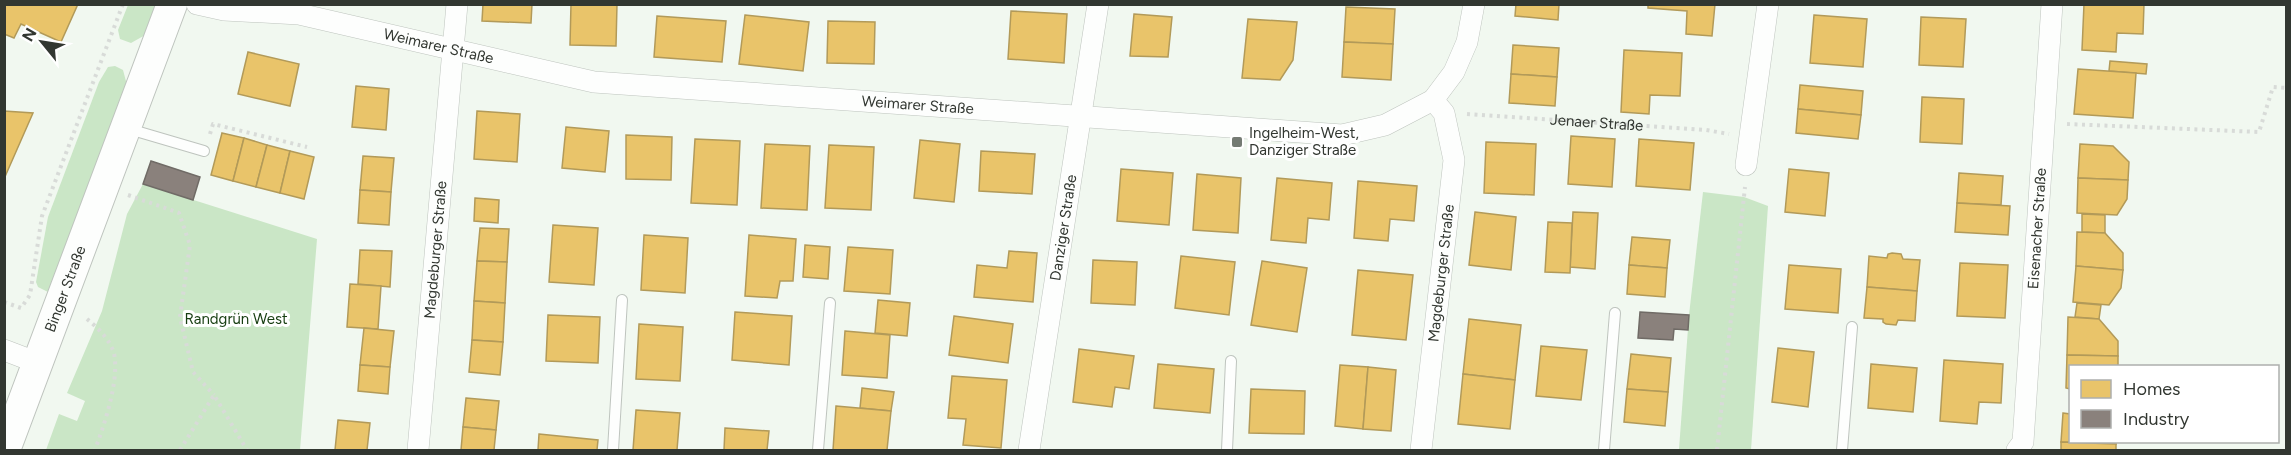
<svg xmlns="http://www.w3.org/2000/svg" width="2291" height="455" viewBox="0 0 2291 455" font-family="Figtree,sans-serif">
<rect width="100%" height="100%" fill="#f1f8f0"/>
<g fill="#cae6c6">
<polygon points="128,5 158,5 147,34 131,43 120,39 118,30"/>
<polygon points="115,66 123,70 127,85 48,292 38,287 36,282 48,217 99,82 108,67"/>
<polygon points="143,184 317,239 300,450 46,450 59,414 77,421 85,401 67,393 102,311 127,214"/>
<polygon points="1703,192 1744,197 1768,206 1751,450 1679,449 1689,315"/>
</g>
<g fill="#e9c46a" stroke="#b29a59" stroke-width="1.5">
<polygon points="4,4 78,4 61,42 21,24 14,38 4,34"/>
<polygon points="483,4 532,4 531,23 482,21"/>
<polygon points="571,4 617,4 616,46 570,45"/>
<polygon points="1516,4 1559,4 1558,20 1515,16"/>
<polygon points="1648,4 1715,4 1712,36 1686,34 1687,11 1648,8"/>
<polygon points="2084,4 2144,4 2143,34 2117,33 2116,52 2082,50"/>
<polygon points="1346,7 1395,9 1393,44 1344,42"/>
<polygon points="1011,11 1067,14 1064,63 1008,59"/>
<polygon points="1134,14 1172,17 1168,57 1130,56"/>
<polygon points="745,15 809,22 803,71 739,64"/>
<polygon points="1814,15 1867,19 1863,67 1810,63"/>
<polygon points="657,16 726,21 722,62 654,57"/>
<polygon points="1921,17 1966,19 1963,67 1919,65"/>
<polygon points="1248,19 1297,22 1293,60 1280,80 1242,78"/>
<polygon points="828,21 875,22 874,64 827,63"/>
<polygon points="1344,42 1393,44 1391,80 1342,77"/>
<polygon points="1513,45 1559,48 1557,77 1511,74"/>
<polygon points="1624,50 1682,53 1680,96 1650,95 1649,114 1621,112"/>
<polygon points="248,52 299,64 290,106 238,94"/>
<polygon points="2110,61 2147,64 2146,74 2109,71"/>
<polygon points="2078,69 2136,73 2133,118 2074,114"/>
<polygon points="1511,74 1557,77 1555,106 1509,103"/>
<polygon points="1800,85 1863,91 1861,115 1798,109"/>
<polygon points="356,86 389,89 386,130 352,127"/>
<polygon points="1922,97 1964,99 1962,144 1920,142"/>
<polygon points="1798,109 1861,115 1858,139 1796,133"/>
<polygon points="4,111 33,113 4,179"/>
<polygon points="477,111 520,114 517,162 474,159"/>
<polygon points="566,127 609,131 605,172 562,168"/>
<polygon points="222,133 244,138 233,181 211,175"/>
<polygon points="626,135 672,137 671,180 626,179"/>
<polygon points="1571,136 1615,139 1612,187 1568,184"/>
<polygon points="244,138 267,145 256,187 233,181"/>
<polygon points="695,139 740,141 737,205 691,203"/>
<polygon points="1639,139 1694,143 1690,190 1636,186"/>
<polygon points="920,140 960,144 954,202 914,198"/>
<polygon points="1486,142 1536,144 1534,195 1484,193"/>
<polygon points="765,144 810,146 807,210 761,208"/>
<polygon points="2080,144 2113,146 2129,162 2128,180 2078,178"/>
<polygon points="267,145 290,151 280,193 256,187"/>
<polygon points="829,145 874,147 871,210 825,208"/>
<polygon points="290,151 314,157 304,199 280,193"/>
<polygon points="981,151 1035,154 1032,194 979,191"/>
<polygon points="363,156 394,158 391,192 360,190"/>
<polygon points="1121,169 1173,173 1169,225 1117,221"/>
<polygon points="1789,169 1829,173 1825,216 1785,212"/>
<polygon points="1959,173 2003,176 2001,205 1957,203"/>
<polygon points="1197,174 1241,178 1238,233 1193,230"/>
<polygon points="1277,178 1332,183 1329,220 1308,218 1306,243 1271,240"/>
<polygon points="2078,178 2128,180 2127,199 2117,215 2077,213"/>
<polygon points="1358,181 1417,186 1414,221 1390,219 1388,241 1354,238"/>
<polygon points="360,190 391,192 389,225 358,223"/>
<polygon points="475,198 499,200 498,223 474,221"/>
<polygon points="1957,203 2010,206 2008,235 1955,232"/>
<polygon points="1475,212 1516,217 1511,270 1469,265"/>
<polygon points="1573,212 1598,213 1595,269 1570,267"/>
<polygon points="2082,214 2105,215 2105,233 2082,232"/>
<polygon points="1548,222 1572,223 1570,273 1545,272"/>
<polygon points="553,225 598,228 594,285 549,282"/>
<polygon points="480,228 509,229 507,262 477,261"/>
<polygon points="2077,232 2105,233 2123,253 2123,270 2076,266"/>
<polygon points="644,235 688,238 685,293 641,290"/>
<polygon points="749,235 796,239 793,281 780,281 777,298 745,296"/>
<polygon points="1632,237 1670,240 1667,268 1629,265"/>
<polygon points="805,245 830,247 828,279 803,277"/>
<polygon points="848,247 893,250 890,294 844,291"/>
<polygon points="360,250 392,251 390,287 358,284"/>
<polygon points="1009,251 1037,253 1033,302 974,297 977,265 1007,268"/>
<polygon points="1892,253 1901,254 1903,259 1920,260 1917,291 1867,287 1869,256 1887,258 1888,254"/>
<polygon points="1181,256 1235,262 1229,315 1175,308"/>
<polygon points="1093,260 1137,262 1135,305 1091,303"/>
<polygon points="477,261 507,262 505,303 474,301"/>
<polygon points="1262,261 1307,268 1297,332 1251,325"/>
<polygon points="1960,263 2008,265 2005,318 1957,316"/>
<polygon points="1629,265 1667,268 1665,297 1627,294"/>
<polygon points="1789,265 1841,269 1838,313 1785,309"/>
<polygon points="2076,266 2123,270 2121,288 2109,305 2073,302"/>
<polygon points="1358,270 1413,275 1406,340 1352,335"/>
<polygon points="350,284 381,286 378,329 347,327"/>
<polygon points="1867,287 1917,291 1915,321 1898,320 1896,325 1886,324 1883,322 1883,319 1864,318"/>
<polygon points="878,300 910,303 907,336 875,333"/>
<polygon points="474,301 505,303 503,342 472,340"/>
<polygon points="2077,303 2101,305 2099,319 2075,317"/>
<polygon points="735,312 792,316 789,365 732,360"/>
<polygon points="548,315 600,317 598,363 546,361"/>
<polygon points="954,316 1013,324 1008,363 949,355"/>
<polygon points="2068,317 2099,319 2118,341 2118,356 2067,355"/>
<polygon points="1469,319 1521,325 1515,380 1463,374"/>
<polygon points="639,324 683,327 680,381 636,379"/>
<polygon points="364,328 394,331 390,367 360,365"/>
<polygon points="845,331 890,335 887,378 842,375"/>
<polygon points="472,340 503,342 500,375 469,372"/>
<polygon points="1541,346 1587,350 1581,400 1536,396"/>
<polygon points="1778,348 1814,352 1808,407 1772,402"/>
<polygon points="1079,349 1134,356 1129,389 1115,387 1112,407 1073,402"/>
<polygon points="1631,354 1671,358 1668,392 1627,389"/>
<polygon points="2067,355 2118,356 2118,366 2070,366 2070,389 2066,388"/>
<polygon points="1944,360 2003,364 2001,403 1979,402 1977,424 1940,421"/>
<polygon points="1158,364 1214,369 1210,413 1154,408"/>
<polygon points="1871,364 1917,368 1913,412 1868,408"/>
<polygon points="360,365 390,367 388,394 358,391"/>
<polygon points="1340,365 1368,367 1363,429 1335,426"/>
<polygon points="1368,367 1396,370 1391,431 1363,429"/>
<polygon points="1463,374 1515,380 1510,429 1458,424"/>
<polygon points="952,376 1007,380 1001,448 963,445 966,419 948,418"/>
<polygon points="862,388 894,392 891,411 860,408"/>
<polygon points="1251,389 1305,391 1304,434 1249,433"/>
<polygon points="1627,389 1668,392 1665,426 1624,422"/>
<polygon points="466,398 499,401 496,430 463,427"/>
<polygon points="836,406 891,411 887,450 833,450"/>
<polygon points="636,410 680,413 677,450 633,450"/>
<polygon points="2063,413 2070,414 2070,442 2116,442 2116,444 2061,442"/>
<polygon points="338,420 370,423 367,450 335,450"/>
<polygon points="463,427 496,430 494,450 461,450"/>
<polygon points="725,428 769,431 767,450 724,450"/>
<polygon points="539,434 598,440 597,450 538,450"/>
<polygon points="2061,442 2116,444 2116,450 2061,450"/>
</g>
<g fill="#8a817c" stroke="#706b66" stroke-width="1.5">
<polygon points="151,161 200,177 193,200 143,184"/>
<polygon points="1640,312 1689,315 1688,330 1674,329 1673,340 1638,338"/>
</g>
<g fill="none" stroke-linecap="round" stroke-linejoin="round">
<defs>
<g id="lane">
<polyline points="129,129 204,151"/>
<polyline points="613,450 622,300"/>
<polyline points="818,450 830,303"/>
<polyline points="1227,450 1231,361"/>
<polyline points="1604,450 1615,313"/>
<polyline points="1842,450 1852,327"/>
</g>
<g id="street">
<path id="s2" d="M197,4L224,10L299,14L594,82L1342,135L1385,125L1433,100L1454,72L1467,42L1474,4"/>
<polyline points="1746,165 1768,4"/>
<polyline points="4,350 38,363"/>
<path id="s3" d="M418,450L457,4"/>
<path id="s4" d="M1029,450L1098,4"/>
<path id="s5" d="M1421,450L1454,160L1444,113L1433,100"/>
<path id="s6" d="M2017,450L2023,442L2052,4"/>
</g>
<g id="secondary">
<path id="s7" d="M5,450L172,4"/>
</g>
</defs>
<use href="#lane" stroke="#bec4be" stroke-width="12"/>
<use href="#street" stroke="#bec4be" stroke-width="22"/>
<use href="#secondary" stroke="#bec4be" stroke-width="32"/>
<g stroke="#d8dbd8" stroke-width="4" stroke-dasharray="3 4.5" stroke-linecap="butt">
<path id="s1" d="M1467,114L1706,130L1729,134"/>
<polyline points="2067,124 2259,132 2273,87 2286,88"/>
<polyline points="210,134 213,124 307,147"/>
<polyline points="128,195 179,213 190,245 180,317 193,372 214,395"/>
<polyline points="4,302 21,308 30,295 42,216 123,4"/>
<path d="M87,319C99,329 114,343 115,360C117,388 104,425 95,450"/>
<polyline points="180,450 214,395 247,450"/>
<polyline points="1717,450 1745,187"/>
</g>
<use href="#lane" stroke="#fdfefd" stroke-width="10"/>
<use href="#street" stroke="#fdfefd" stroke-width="21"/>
<use href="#secondary" stroke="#fdfefd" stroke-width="30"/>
</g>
<rect fill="#757b74" stroke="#fff" stroke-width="2" x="1231" y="136" width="12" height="12" rx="3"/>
<g text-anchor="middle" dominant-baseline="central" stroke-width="6" stroke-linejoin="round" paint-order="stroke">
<g font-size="15" fill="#323731" stroke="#fff">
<text stroke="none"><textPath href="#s2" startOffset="246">Weimarer Straße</textPath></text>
<text stroke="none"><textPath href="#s2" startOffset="730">Weimarer Straße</textPath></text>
<text stroke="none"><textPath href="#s1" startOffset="130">Jenaer Straße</textPath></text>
<text stroke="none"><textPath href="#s4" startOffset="225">Danziger Straße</textPath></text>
<text stroke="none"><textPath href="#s6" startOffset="224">Eisenacher Straße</textPath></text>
<text stroke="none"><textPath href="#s3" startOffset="201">Magdeburger Straße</textPath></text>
<text stroke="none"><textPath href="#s5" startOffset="178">Magdeburger Straße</textPath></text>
<text stroke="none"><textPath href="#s7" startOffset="172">Binger Straße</textPath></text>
</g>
<g font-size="15" fill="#323731" stroke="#fff" text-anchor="start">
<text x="1249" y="133">Ingelheim-West,<tspan x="1249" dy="17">Danziger Straße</tspan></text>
</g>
<g font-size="15" fill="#163d10" stroke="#fff">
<text x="236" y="319">Randgrün West</text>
</g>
</g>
<rect width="2291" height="455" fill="none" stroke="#323731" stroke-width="12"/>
<rect x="2069" y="365" width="210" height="78" fill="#ffffff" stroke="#adafad" stroke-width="1.5"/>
<rect x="2081" y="380" width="30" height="18" fill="#e9c46a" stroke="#adafad" stroke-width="1.5"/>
<text x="2123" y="395" font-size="18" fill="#323731">Homes</text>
<rect x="2081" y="410" width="30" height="18" fill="#8a817c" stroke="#adafad" stroke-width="1.5"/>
<text x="2123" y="425" font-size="18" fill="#323731">Industry</text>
<g transform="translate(42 42) rotate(300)" stroke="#ffffff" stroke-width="4.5" paint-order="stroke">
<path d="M0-4.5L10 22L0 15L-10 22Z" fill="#323731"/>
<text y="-9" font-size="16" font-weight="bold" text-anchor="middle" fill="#323731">N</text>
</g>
</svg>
